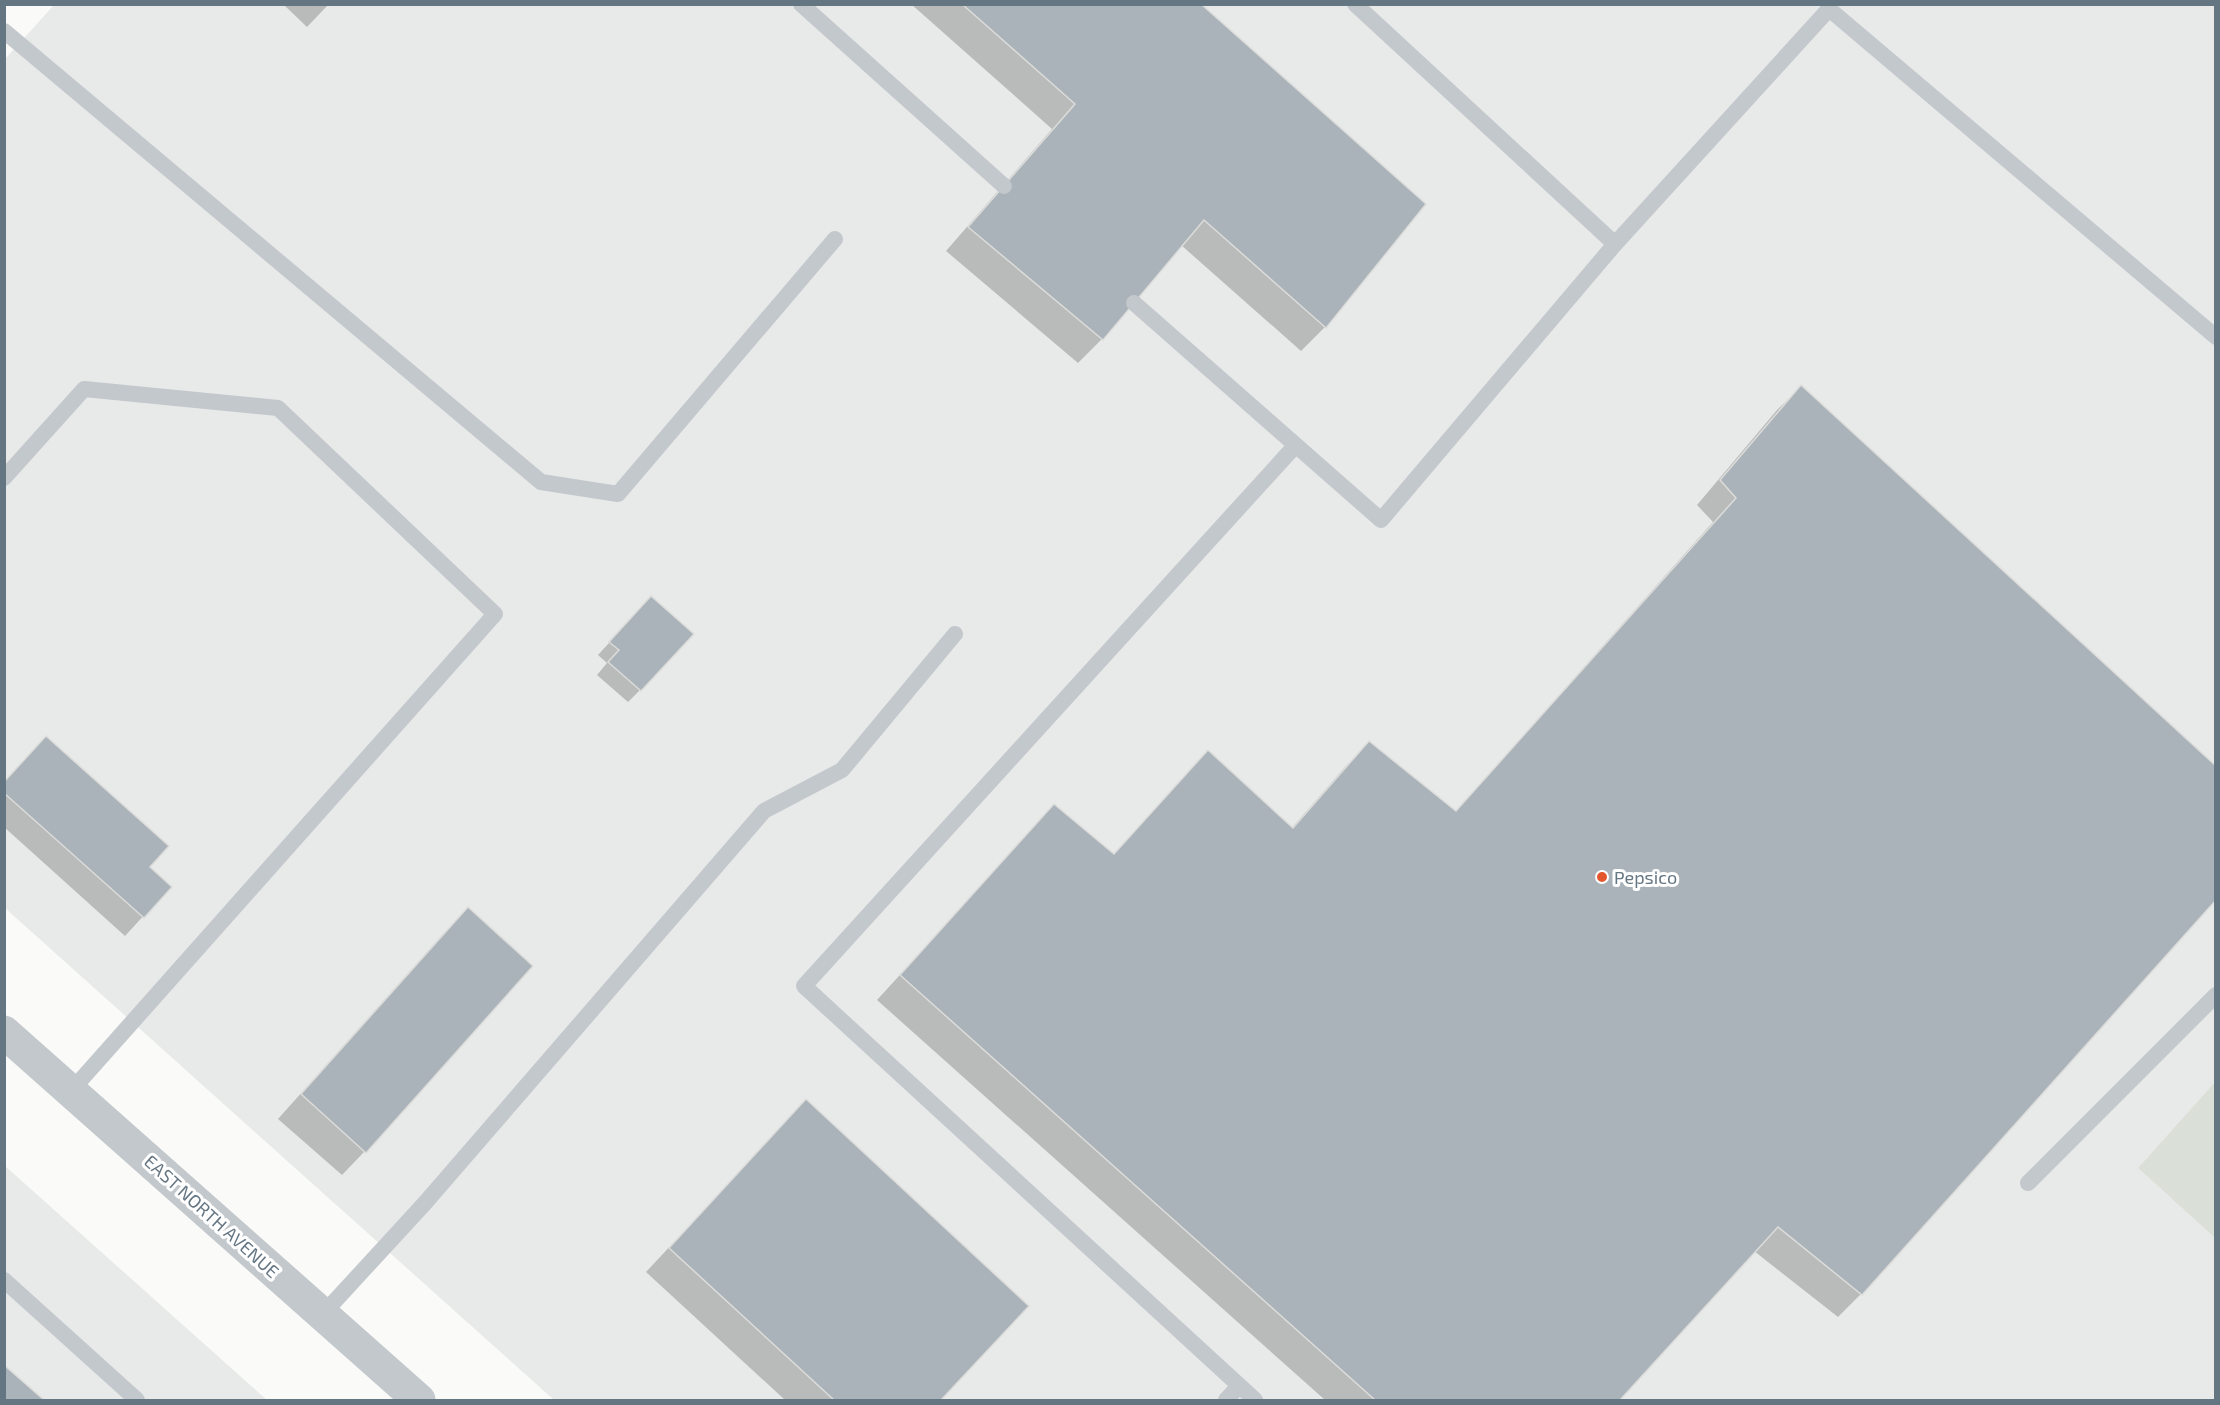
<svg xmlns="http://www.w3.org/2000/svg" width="2220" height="1405" viewBox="0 0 2220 1405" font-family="'Exo 2',sans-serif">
<rect width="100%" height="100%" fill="#fafaf8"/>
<g fill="#e8e9e9">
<polygon points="54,5 2215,5 2215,1082 2138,1168 2215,1238 2215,1400 554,1400 5,908 5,59"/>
<polygon points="5,1166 267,1400 5,1400"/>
</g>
<polygon fill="#dadfd7" points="2215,1082 2215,1238 2138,1168"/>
<g fill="#0003">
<polygon points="283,4 329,4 307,27"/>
<polygon points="911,4 1198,4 1325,327 1301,351 1181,245 1102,339 1078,363 946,251 1052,129"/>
<polygon points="1801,387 1861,1294 1838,1317 1754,1251 1618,1400 1325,1400 877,1000 1054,806 1113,855 1208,752 1291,829 1346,766 1369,743 1455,812 1713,522 1697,505 1777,410"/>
<polygon points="639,610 640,690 628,702 597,675 607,663 598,655"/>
<polygon points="4,782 148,867 170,887 125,936 4,827"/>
<polygon points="468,909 365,1151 342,1175 278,1119 444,933"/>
<polygon points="783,1125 1027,1306 939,1400 785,1400 646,1272"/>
<polygon points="4,1367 41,1400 4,1400"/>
</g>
<g fill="#aab3b9" stroke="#dcdcda" stroke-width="1.5">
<polygon points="962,4 1201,4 1426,204 1326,328 1204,220 1103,340 968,227 1075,104"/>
<polygon points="1801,385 2216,766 2216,900 1862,1295 1778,1227 1620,1400 1375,1400 900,975 1054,804 1114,854 1208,750 1293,828 1369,741 1456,811 1736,498 1720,480"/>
<polygon points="651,596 694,634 641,691 608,662 619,650 609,642"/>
<polygon points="46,736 169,846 150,867 172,887 144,918 4,793 4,782"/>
<polygon points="468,907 533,966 366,1153 301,1094"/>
<polygon points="806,1099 1029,1306 941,1400 834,1400 669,1248"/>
<polygon points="4,1365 44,1400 4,1400"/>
</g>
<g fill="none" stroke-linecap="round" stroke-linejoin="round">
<g stroke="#c3c8cc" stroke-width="16">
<polyline points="801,4 1004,186"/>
<polyline points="1355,4 1615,244"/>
<polyline points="4,31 541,482 618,494 835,239"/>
<polyline points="1134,303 1381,520 1615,244 1829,9 2216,337"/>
<polyline points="4,478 84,389 278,408 495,614 71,1091"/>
<polyline points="2028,1183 2216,995"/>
<polyline points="4,1280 137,1400"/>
<polyline points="322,1315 425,1203 764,811 842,770 955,634"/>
<polyline points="1226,1400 1239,1386"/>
<polyline points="1255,1400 804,986 1295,446"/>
</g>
<polyline stroke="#c3c8cc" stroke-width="33" points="4,1032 419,1400"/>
</g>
<circle fill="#e4572e" stroke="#fff" stroke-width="2" cx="1602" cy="877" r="6"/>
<g text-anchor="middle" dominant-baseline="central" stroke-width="6" stroke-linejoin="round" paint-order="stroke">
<g font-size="18" fill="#657683" stroke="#fff" text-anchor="start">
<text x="1614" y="877">Pepsico</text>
</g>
<g font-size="18" fill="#657683" stroke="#fff">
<text transform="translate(212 1216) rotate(42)">EAST NORTH AVENUE</text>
</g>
</g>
<rect width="2220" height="1405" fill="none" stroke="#657683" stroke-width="12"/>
</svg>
